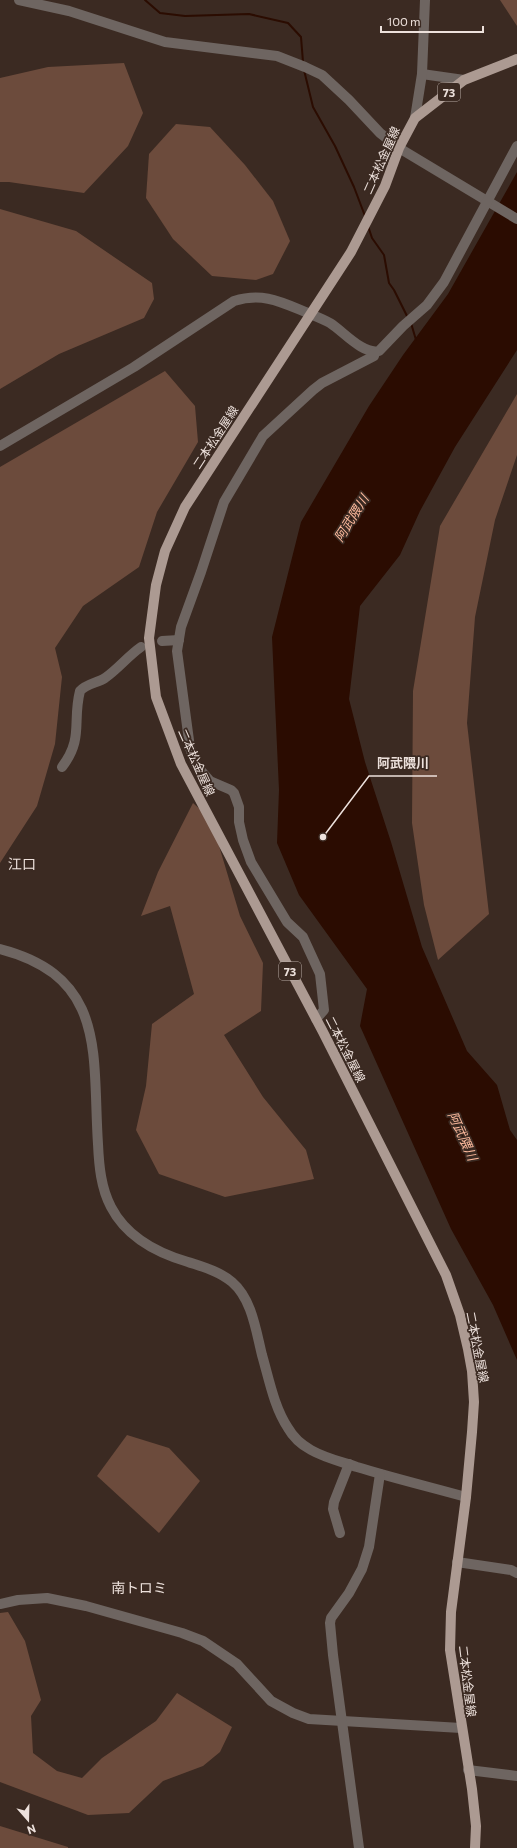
<svg xmlns="http://www.w3.org/2000/svg" width="517" height="1848" viewBox="0 0 517 1848" font-family="Commissioner,'Noto Sans JP',sans-serif">
<rect width="100%" height="100%" fill="#3b2a22"/>
<g fill="#6c4b3c">
<polygon points="500,0 517,0 517,26"/>
<polygon points="124,63 143,113 128,146 84,193 9,182 0,182 0,78 48,67"/>
<polygon points="176,124 210,127 245,165 273,201 290,241 273,274 256,280 212,276 173,239 146,198 149,154"/>
<polygon points="0,209 76,231 152,283 154,299 144,318 59,354 0,389"/>
<polygon points="165,371 195,406 198,442 157,512 139,567 83,606 55,648 62,677 55,744 37,806 0,863 0,467"/>
<polygon points="517,394 517,455 495,520 475,617 467,723 489,914 438,960 424,905 412,823 413,691 440,526"/>
<polygon points="193,803 211,819 240,916 263,963 261,1011 224,1035 263,1097 306,1150 314,1179 225,1197 159,1174 136,1130 146,1086 152,1024 194,994 170,906 141,916 158,872"/>
<polygon points="127,1435 169,1448 200,1481 159,1533 97,1476"/>
<polygon points="8,1612 25,1641 41,1700 31,1716 33,1753 57,1771 82,1778 102,1758 156,1721 177,1693 232,1727 220,1752 203,1766 163,1781 129,1813 88,1815 0,1782 0,1613"/>
<polygon points="0,1826 68,1847 68,1848 0,1848"/>
</g>
<polygon fill="#2b0c01" points="517,172 517,350 455,447 420,511 400,555 360,606 349,699 365,762 391,842 422,947 467,1051 497,1085 510,1130 517,1140 517,1360 493,1305 451,1229 360,1026 367,989 299,895 277,843 279,790 272,637 301,522 369,406 403,355 448,294"/>
<g fill="none" stroke-linecap="round" stroke-linejoin="round">
<g stroke="#2b0c01" stroke-width="2">
<polyline points="145,0 160,13 185,16 249,14 288,23 301,37 303,62"/>
<polyline points="304,70 313,107 335,146 354,187 365,216"/>
<polyline points="368,226 372,238 384,255 389,283 394,290 408,318"/>
<polyline points="411,323 416,340"/>
</g>
<g stroke="#6e6561" stroke-width="10">
<polyline points="19,0 69,11 165,42 277,56 305,67 322,75 349,100 380,133 399,148 517,219"/>
<polyline points="422,74 464,80"/>
<polyline points="415,118 422,74 425,0"/>
<path d="M0,446L134,367L234,301C263,292 281,302 308,313C315,316 323,319 330,323C343,331 363,355 379,351L403,326L427,305L444,282L517,146"/>
<polyline points="162,641 179,640"/>
<path d="M62,767C84,738 72,722 80,691C86,684 97,683 105,678C118,669 128,656 141,647"/>
<path d="M0,949C108,977 92,1055 98,1144C99,1166 101,1188 111,1207C127,1238 157,1253 188,1262C203,1267 219,1271 232,1282C252,1299 256,1331 262,1355C269,1379 274,1407 288,1428C293,1437 302,1445 311,1450C325,1458 342,1462 357,1467C393,1478 430,1487 466,1497"/>
<polyline points="316,1019 324,1010 320,974 303,937 287,922 251,862 243,840 239,822 239,807 234,793 231,790 210,781 196,765 190,748 177,651 181,627 201,572 224,502 263,436 313,390 322,383 374,356 375,352"/>
<polyline points="340,1533 333,1509 334,1502 349,1464"/>
<polyline points="457,1562 511,1570 517,1573"/>
<polyline points="0,1604 18,1600 47,1598 86,1606 182,1633 203,1641 237,1664 271,1701 293,1713 309,1719 461,1728"/>
<polyline points="468,1770 517,1776"/>
<polyline points="359,1848 333,1655 330,1623 331,1618 349,1593 362,1569 369,1547 380,1474"/>
</g>
<polyline stroke="#ac9a92" stroke-width="10" points="475,1848 476,1826 472,1789 450,1650 451,1612 466,1497 472,1432 474,1402 472,1371 468,1349 460,1315 446,1275 323,1032 181,764 156,697 149,638 156,585 165,551 185,507 351,252 385,186 399,148 415,118 464,80 517,59"/>
</g>
<g text-anchor="middle" dominant-baseline="central" stroke-width="3.5" stroke-linejoin="round" paint-order="stroke">
<g fill="#3b2a22" stroke="#b8aaa4" stroke-width="1">
<rect x="438" y="83" width="22" height="18" rx="3"/>
<rect x="279" y="962" width="22" height="18" rx="3"/>
</g>
<g font-size="11" font-weight="bold" fill="#ede1dc">
<text x="449" y="92">73</text>
<text x="290" y="971">73</text>
</g>
<g font-size="12" fill="#ede1dc" stroke="#3b2a22">
<text transform="translate(381 160) rotate(-66)">二本松金屋線</text>
<text transform="translate(215 437) rotate(-57)">二本松金屋線</text>
<text transform="translate(197 762) rotate(66)">二本松金屋線</text>
<text transform="translate(346 1049) rotate(63)">二本松金屋線</text>
<text transform="translate(478 1347) rotate(79)">二本松金屋線</text>
<text transform="translate(468 1681) rotate(83)">二本松金屋線</text>
</g>
<g font-size="13" font-style="italic" fill="#fcb99c" stroke="#3b2a22">
<text transform="translate(351 518) rotate(-58)">阿武隈川</text>
<text transform="translate(463 1136) rotate(66)">阿武隈川</text>
</g>
<g font-size="14" fill="#ede1dc" stroke="#3b2a22">
<text x="22" y="863">江口</text>
<text x="139" y="1587">南トロミ</text>
</g>
</g>
<path fill="none" stroke="#ede1dc" stroke-width="1.5" d="M323 837L369 776H437"/>
<circle fill="#ede1dc" stroke="#3b2a22" stroke-width="1.5" cx="323" cy="837" r="4"/>
<g font-size="13" text-anchor="middle" font-weight="bold" fill="#ede1dc" stroke="#3b2a22" stroke-width="3.5" stroke-linejoin="round" paint-order="stroke">
<text x="403" y="768">阿武隈川</text>
</g>
<g transform="translate(28 1820) rotate(160)" stroke="#3b2a22" stroke-width="3" paint-order="stroke">
<path d="M0-3L7 15L0 10L-7 15Z" fill="#ede1dc"/>
<text y="-6" font-size="11" font-weight="bold" text-anchor="middle" fill="#ede1dc">N</text>
</g>
<path d="M381 26v6h102v-6" fill="none" stroke="#ede1dc" stroke-width="2"/>
<text x="387" y="26" font-size="12" fill="#ede1dc" stroke="#3b2a22" stroke-width="3" paint-order="stroke">100 m</text>
</svg>
